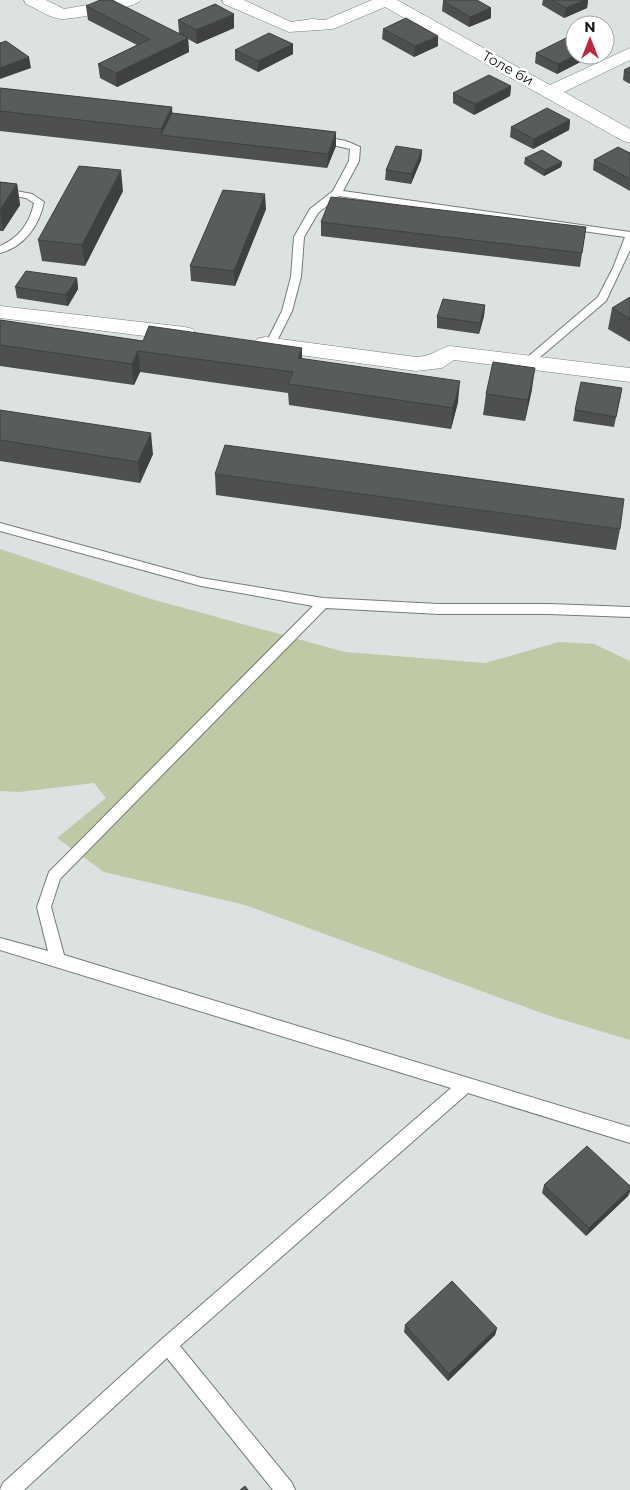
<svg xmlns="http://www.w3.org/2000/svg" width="630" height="1490" viewBox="0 0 630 1490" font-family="Montserrat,sans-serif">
<rect width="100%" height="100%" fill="#dce2e2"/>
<polygon fill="#becaa5" points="0,549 144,597 345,652 485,663 559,642 594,644 630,661 630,1040 550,1016 245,905 104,872 57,838 106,798 94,783 19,792 0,791"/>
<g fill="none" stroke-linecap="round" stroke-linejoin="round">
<defs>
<g id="lane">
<polygon points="319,136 346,141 360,147 359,161 343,191 630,232 630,250 606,301 532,364 528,365 522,362 524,360 598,297 613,268 625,237 339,196 318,213 304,237 301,277 292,311 274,347 266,347 265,345 282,311 291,277 294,237 310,209 333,191 349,161 350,149 316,141 316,137"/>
<path d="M0,188L32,194L44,202C39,226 24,247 0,253V246C19,238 30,223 34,203L26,198L0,194Z"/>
<polygon points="0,523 201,578 323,598 439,604 549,604 630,607 630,617 549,614 439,614 326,608 60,879 51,907 64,955 630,1127 630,1143 468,1093 180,1346 292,1483 295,1490 273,1490 167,1358 24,1490 0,1490 3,1483 162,1339 451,1088 0,950 0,938 48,951 37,907 49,872 313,606 201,586 0,531"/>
</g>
<g id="street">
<path d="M24,0H46L64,9L116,0H141C136,8 74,19 62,19C51,19 36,8 26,4Z"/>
<polygon points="222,0 244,0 291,22 312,19 325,20 372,0 397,0 550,85 630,48 630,60 564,92 630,129 630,143 623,141 385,7 333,29 289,32 224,4"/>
<polygon points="0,306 185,327 193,329 196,334 193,339 185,341 0,318"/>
<path d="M265,337L416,357C433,356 435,350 450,346L630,368V382L454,360L442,368L416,371L257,349L254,344L257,339Z"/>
</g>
</defs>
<use href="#lane" stroke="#757a7a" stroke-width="2"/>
<use href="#street" stroke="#757a7a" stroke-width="1"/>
<use href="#lane" fill="#fff" fill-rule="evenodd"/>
<use href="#street" fill="#fff" fill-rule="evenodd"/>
</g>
<g fill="#4d504d">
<polygon points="543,0 588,0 587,8 564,18 542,5"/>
<polygon points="443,1 491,8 491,18 469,27 442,11"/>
<polygon points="86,6 179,33 178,20 234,28 197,44 188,39 189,52 117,87 100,78 98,64 137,45 88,20"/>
<polygon points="383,29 438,46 414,57 382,39"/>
<polygon points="293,44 293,54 258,72 235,60 235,50"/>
<polygon points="536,53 575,55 590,55 590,57 557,74 535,63"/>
<polygon points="630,67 630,84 623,80 624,70"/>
<polygon points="511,86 510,96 474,115 453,103 453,93"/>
<polygon points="0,88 172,107 172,113 336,132 336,146 327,168 0,131"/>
<polygon points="570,120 569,130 533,149 510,137 511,127"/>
<polygon points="422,150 421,160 411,184 385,180 386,170"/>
<polygon points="630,153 630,191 593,170 594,160"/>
<polygon points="525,158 562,162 561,167 544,176 524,164"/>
<polygon points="0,182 17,184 20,205 3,231 0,231"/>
<polygon points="123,191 85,266 42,261 38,240"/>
<polygon points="266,209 235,286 191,281 190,266"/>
<polygon points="321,222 586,227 580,267 321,236"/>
<polygon points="77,278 78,289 68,306 17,298 15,287"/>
<polygon points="630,297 630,342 608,329 612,308"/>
<polygon points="485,305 484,316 479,334 437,328 437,317"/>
<polygon points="0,320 143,341 302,359 458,402 451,429 289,405 288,393 140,372 134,385 0,366"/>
<polygon points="532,389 525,421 483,415 486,394"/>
<polygon points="622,389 614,427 573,421 575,410"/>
<polygon points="0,410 153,454 140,483 0,461"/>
<polygon points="215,474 620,529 616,550 216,495"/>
<polygon points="544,1185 630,1189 630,1192 628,1196 586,1236 542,1193"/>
<polygon points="405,1325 497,1328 495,1335 448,1381 404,1332"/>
</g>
<g fill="#3e413f">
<polygon points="585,0 588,0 587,8 564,18 566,8"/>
<polygon points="491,8 491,18 469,27 470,17"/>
<polygon points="234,14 234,28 197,44 196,30"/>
<polygon points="438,36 438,46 414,57 415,46"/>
<polygon points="188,38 189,52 117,87 116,73"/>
<polygon points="293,44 293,54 258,72 258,61"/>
<polygon points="576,55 590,55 590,57 557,74 558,64"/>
<polygon points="29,57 31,68 0,79 0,68"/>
<polygon points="511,86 510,96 474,115 475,104"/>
<polygon points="172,107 173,127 161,135 161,129"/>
<polygon points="570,120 569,130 533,149 534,139"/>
<polygon points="336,132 336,146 327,168 328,154"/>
<polygon points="422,150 421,160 411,184 412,174"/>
<polygon points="562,162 561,167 544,176 545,170"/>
<polygon points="121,170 123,191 85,266 82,245"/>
<polygon points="17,184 20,205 3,231 0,210"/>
<polygon points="265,194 266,209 235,286 234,271"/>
<polygon points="77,278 78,289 68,306 66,295"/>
<polygon points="485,305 484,316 479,334 480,323"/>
<polygon points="302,348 302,369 298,358"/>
<polygon points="138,351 140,372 134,385 132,364"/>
<polygon points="535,368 532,389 525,421 528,400"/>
<polygon points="460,381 458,402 451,429 453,408"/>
<polygon points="151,433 153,454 140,483 138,462"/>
<polygon points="630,1189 628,1196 586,1236 589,1228"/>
<polygon points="497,1328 495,1335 448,1381 449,1374"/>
</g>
<g fill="#595d5a" stroke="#3e413f">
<polygon points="100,0 112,0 188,38 116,73 98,64 150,39 86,6"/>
<polygon points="445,0 477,0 491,8 470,17 443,1"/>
<polygon points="552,0 585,0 566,8"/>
<polygon points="215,4 234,14 196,30 178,20"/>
<polygon points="406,18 438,36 415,46 383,29"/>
<polygon points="269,33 293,44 258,61 235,50"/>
<polygon points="570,36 575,39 575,55 576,55 558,64 536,53"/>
<polygon points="6,41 29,57 0,68 0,43"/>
<polygon points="630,67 630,73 624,70"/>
<polygon points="489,75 511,86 475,104 453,93"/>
<polygon points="0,88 172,107 161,129 0,111"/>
<polygon points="547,108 570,120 534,139 511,127"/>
<polygon points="172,113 336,132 328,154 161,135"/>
<polygon points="396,146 422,150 412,174 386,170"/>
<polygon points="618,147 630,153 630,179 594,160"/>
<polygon points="542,150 562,162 545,170 525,158"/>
<polygon points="79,166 121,170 82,245 38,240"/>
<polygon points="0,182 17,184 0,210"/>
<polygon points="223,190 265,194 234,271 190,266"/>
<polygon points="331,197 586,227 582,253 321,222"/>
<polygon points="26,271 77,278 66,295 15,287"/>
<polygon points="630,297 630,319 612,308"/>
<polygon points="443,299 485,305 480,323 437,317"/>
<polygon points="0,320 143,341 149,326 302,348 298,358 460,381 453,408 288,384 293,372 138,351 132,364 0,345"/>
<polygon points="493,362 535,368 528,400 486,394"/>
<polygon points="581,382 622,388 616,417 575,410"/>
<polygon points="0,410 151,433 138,462 0,440"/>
<polygon points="225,445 624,499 620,529 215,474"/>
<polygon points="587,1146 630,1186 630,1189 589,1228 544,1185"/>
<polygon points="452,1281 497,1328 449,1374 405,1325"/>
<polygon points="245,1486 248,1490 240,1490"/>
</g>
<g text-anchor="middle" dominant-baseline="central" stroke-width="5" stroke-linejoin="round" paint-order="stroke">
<g font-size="14" fill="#161818" stroke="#fff">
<text transform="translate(508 68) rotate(29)">Толе би</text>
</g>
</g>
<g transform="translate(590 40)"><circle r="24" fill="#ffffff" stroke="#a2a3a3"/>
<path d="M0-4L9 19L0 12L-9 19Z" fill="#ba2942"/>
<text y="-8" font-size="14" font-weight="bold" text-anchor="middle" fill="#161818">N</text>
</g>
</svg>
